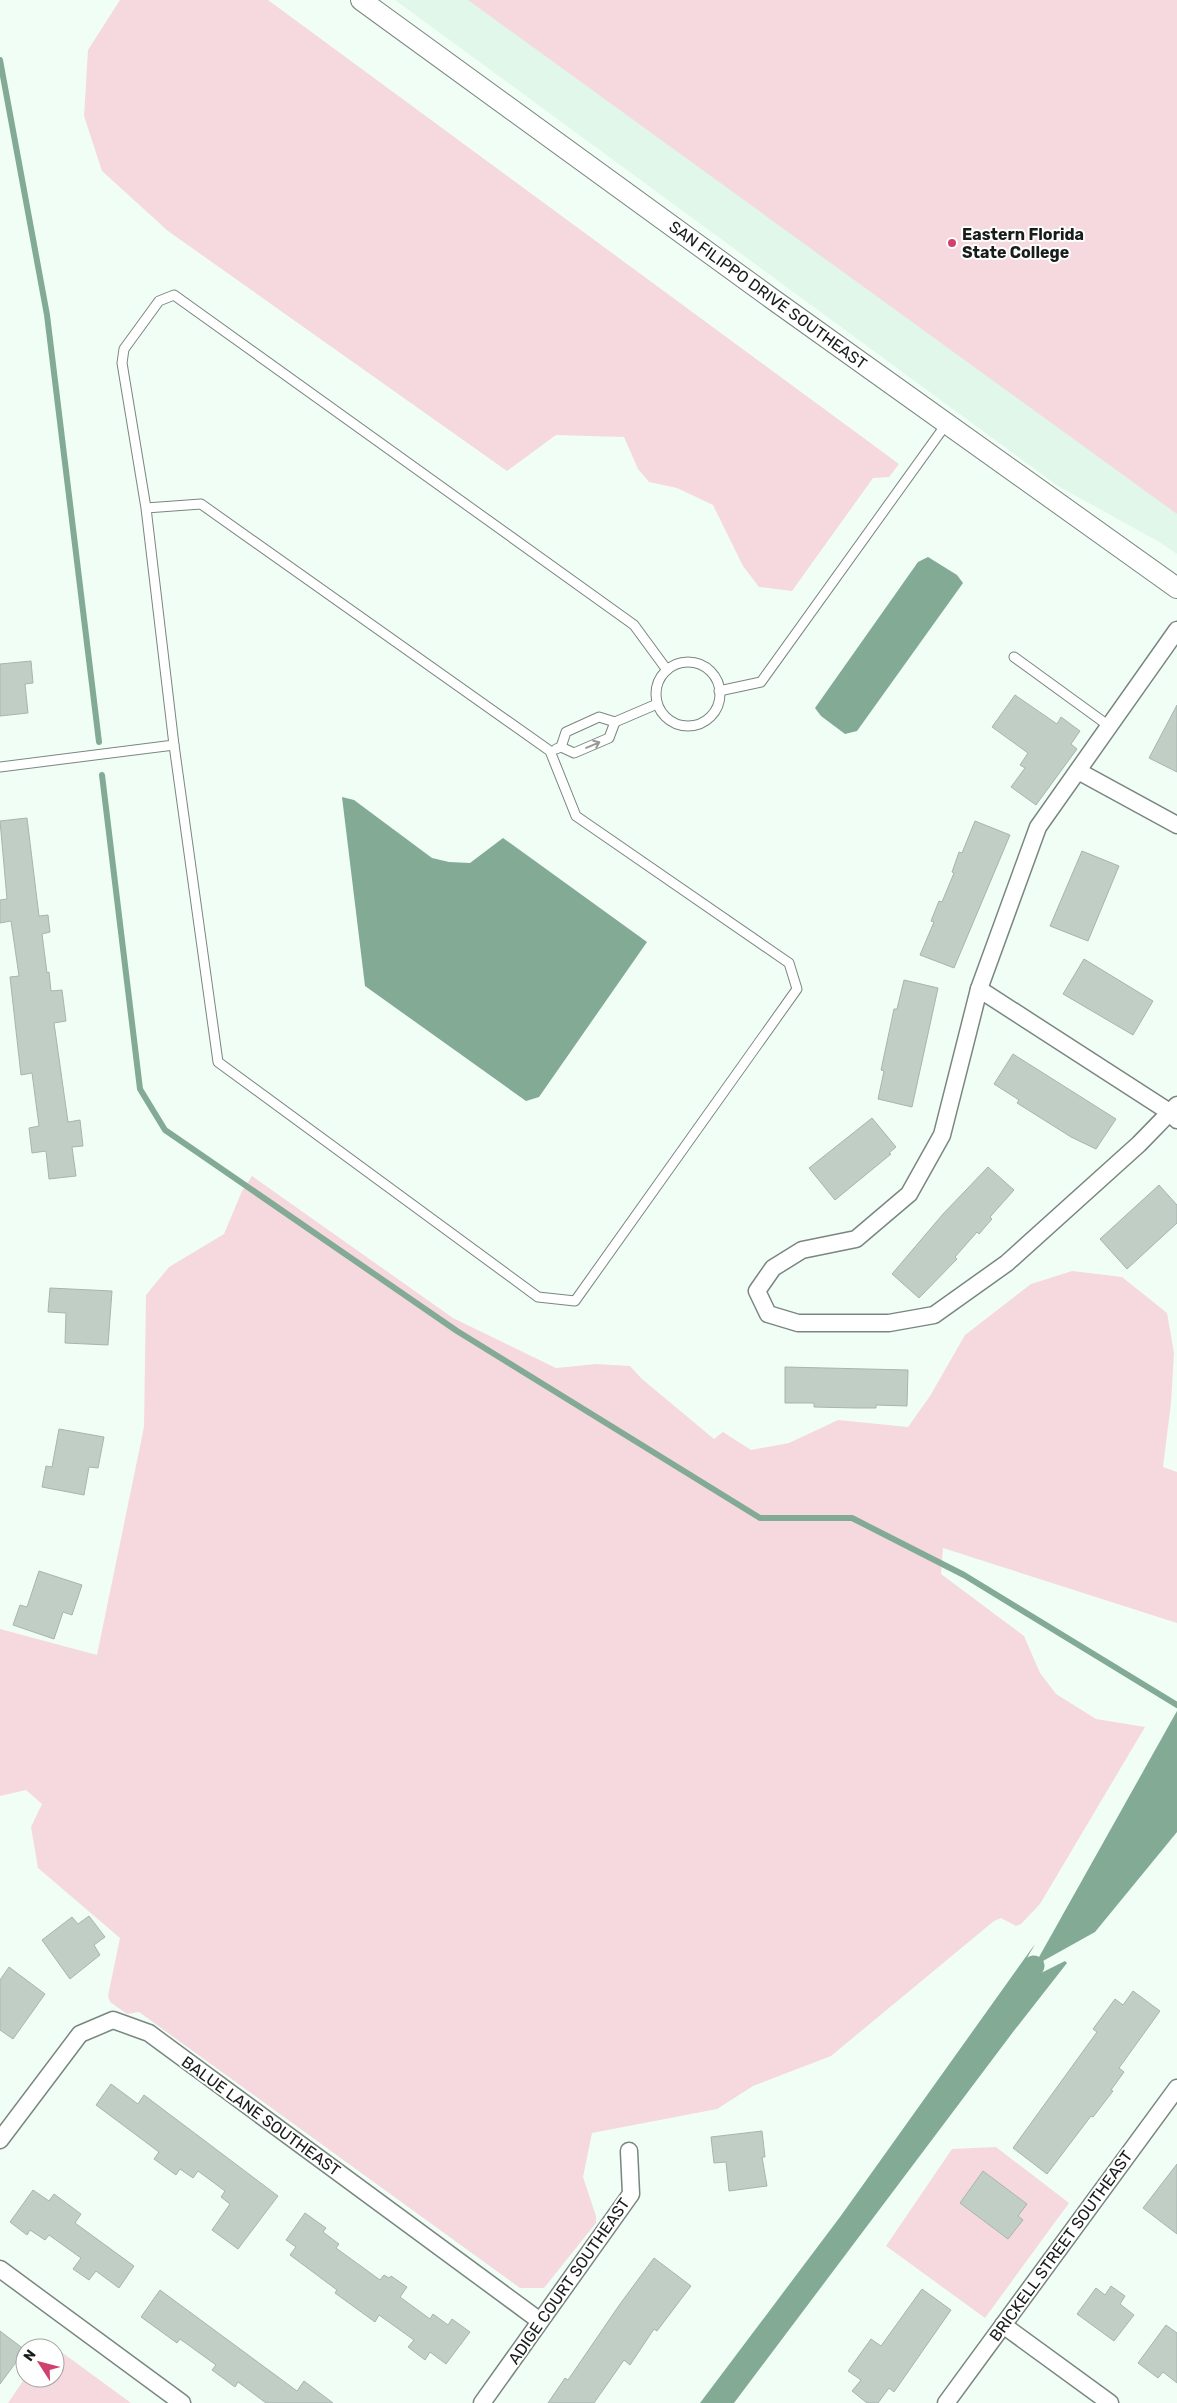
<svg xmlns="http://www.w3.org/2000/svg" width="1177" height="2403" viewBox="0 0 1177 2403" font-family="Rubik,sans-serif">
<rect width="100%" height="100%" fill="#f0fef6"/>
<polygon fill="#e0f7ea" points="395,0 1177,0 1177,554 1161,543 1058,486"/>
<g fill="#f6d9de">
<polygon points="120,0 268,0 899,464 889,477 873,478 792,591 759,587 743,566 713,505 677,488 649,482 638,469 624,437 556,435 507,471 168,231 102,171 84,116 88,50"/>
<polygon points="468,0 1177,0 1177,514"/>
<polygon points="252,1176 453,1318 556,1368 596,1364 630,1366 642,1379 714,1439 723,1432 751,1450 789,1443 838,1420 908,1427 930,1396 965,1335 1031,1284 1072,1271 1122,1277 1167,1313 1174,1353 1171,1403 1163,1467 1177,1472 1177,1623 943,1548 941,1574 1024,1636 1040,1673 1056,1694 1096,1719 1145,1727 1040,1904 1021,1924 1016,1926 1001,1918 994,1921 831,2056 753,2086 717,2109 592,2133 583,2177 596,2216 596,2223 544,2288 520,2288 139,2012 127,2014 110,2002 108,1996 120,1938 38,1868 31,1827 42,1804 26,1790 0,1796 0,1629 97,1655 144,1427 146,1295 169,1267 224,1234 242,1191"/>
<polygon points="996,2147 1069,2203 985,2318 886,2246 952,2149"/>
<polygon points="49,2343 131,2403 8,2403 25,2378 55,2378 55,2348 46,2348"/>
</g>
<g fill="#82aa95">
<polygon points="928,557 957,575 963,583 857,731 845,734 821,716 815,708 918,562"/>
<polygon points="342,797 354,800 432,858 449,862 470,863 503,838 647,942 539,1097 526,1101 365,986"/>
<polygon points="1177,1711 1177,1832 1095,1932 1034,1966"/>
<path d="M1035,1944C1030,1954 1022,1962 1028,1972L1037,1975L1065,1961L1067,1963L1013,2032L734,2403H700L840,2217Z"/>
</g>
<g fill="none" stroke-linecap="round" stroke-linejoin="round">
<g stroke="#82aa95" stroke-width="6">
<polyline points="0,60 47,315 99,742"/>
<polyline points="102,775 140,1089 165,1130 457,1331 760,1518 852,1518 964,1575 1177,1705"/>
</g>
<polyline stroke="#82aa95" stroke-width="21" points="1012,1996 1034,1966"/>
</g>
<g fill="#c0cec6" stroke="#a8b5ae">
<polygon points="31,661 33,683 25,684 28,713 0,716 0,664"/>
<polygon points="1015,695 1057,724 1061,717 1080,731 1071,744 1077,749 1036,805 1011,787 1025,768 1020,765 1028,753 992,727"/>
<polygon points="1177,705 1177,772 1149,758"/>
<polygon points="27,818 39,916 48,915 50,932 42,934 47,973 49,972 51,991 62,990 66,1021 54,1023 68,1122 80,1120 83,1146 72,1147 76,1176 49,1179 46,1151 32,1153 29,1128 39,1126 32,1073 21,1075 10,977 19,976 11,921 0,923 0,900 7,899 0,821"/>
<polygon points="975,821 1010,835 954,968 920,955 934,922 931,921 939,901 942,902 954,873 952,872 959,852 962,853"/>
<polygon points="1082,851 1119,866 1088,941 1050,926"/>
<polygon points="1084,959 1153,1001 1133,1035 1063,994"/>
<polygon points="904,980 938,988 912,1107 878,1099 884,1071 881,1070 894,1009 897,1009"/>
<polygon points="1013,1054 1116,1119 1096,1149 1071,1137 1017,1103 1019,1100 994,1084"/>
<polygon points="872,1118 896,1147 889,1153 891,1154 835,1200 809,1168"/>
<polygon points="988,1167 1014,1190 990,1217 992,1219 979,1234 977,1232 955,1257 957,1259 919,1298 892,1274 943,1214"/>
<polygon points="1159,1185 1177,1205 1177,1223 1127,1269 1100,1239"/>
<polygon points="50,1288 112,1291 108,1345 65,1343 66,1313 48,1312"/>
<polygon points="785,1367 908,1370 907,1406 876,1405 876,1408 857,1408 814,1407 814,1403 785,1403"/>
<polygon points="59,1429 104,1437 98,1468 89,1467 84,1495 42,1487 46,1466 52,1467"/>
<polygon points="39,1571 82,1585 72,1615 63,1612 54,1639 13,1625 20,1605 27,1607"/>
<polygon points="89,1916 105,1937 94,1945 100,1955 70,1979 42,1940 72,1917 78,1924"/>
<polygon points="9,1967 45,1994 13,2039 0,2030 0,1980"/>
<polygon points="1133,1991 1160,2011 1119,2068 1124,2072 1111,2090 1113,2091 1093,2117 1091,2116 1047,2174 1013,2148 1097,2032 1093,2029 1115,1999 1123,2005"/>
<polygon points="111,2084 138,2104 144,2095 278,2196 238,2249 212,2230 230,2204 221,2197 225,2191 198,2171 193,2178 180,2169 176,2175 154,2159 159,2152 96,2105"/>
<polygon points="762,2131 765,2157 762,2157 767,2186 729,2191 726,2162 714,2163 711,2137"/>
<polygon points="1177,2164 1177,2234 1143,2208"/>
<polygon points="983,2171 1027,2204 1018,2216 1023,2220 1008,2239 960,2203"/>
<polygon points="33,2190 49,2201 54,2194 81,2214 75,2223 134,2266 119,2288 96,2271 89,2280 73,2269 81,2258 49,2235 45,2240 30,2230 27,2235 10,2222"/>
<polygon points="305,2213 326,2228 323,2232 339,2244 336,2248 380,2280 384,2275 389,2278 391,2276 407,2287 400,2297 430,2319 433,2314 448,2325 452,2319 470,2332 446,2364 430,2352 425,2360 408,2347 414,2340 379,2315 375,2322 335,2293 337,2290 290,2255 296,2247 286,2240"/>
<polygon points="654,2258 691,2286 657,2331 654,2329 630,2365 624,2360 594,2403 548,2403 565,2378 568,2380 620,2304"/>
<polygon points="1111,2286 1125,2296 1120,2304 1134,2315 1114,2341 1077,2314 1096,2288 1105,2295"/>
<polygon points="922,2289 951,2310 894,2392 889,2388 878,2403 867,2403 852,2391 861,2380 848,2371 871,2339 881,2346"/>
<polygon points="160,2290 297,2391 304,2381 333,2403 266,2403 238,2382 235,2387 212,2370 216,2365 180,2339 177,2343 141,2317"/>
<polygon points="1166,2325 1177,2333 1177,2383 1163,2372 1158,2378 1138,2363"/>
<polygon points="0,2331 25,2350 0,2384"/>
</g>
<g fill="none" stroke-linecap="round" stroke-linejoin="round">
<defs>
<g id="service">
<polyline points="146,508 201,504 550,751 576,816 789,963 797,989 575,1301 538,1297 218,1062 174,745 146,508 122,363 124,349 159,301 174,295 634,625 667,670"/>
<polyline points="1014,657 1109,726"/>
<circle cx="688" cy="694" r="32"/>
<polyline points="719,691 761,682 947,423"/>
<polyline points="561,747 566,732 599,717 615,722 657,704"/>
<polyline points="556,749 561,747 574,753 609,738 615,722"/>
<polyline points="0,767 174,745"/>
</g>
<g id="minor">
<polyline points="1177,630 1038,827 979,989 942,1135 909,1194 856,1239 802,1250 773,1268 757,1291 768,1314 798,1323 889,1323 934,1315 1007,1263 1139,1144 1177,1105"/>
<polyline points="1078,771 1177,825"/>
<polyline points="979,989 1171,1113 1177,1120"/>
<polyline points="0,2140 80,2034 113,2020 149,2033 540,2321"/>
<polyline points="0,2269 182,2403"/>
<polyline points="1003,2325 1110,2403"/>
<polyline points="482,2403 631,2194 629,2151"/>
<polyline points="946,2403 1177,2088"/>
</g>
<polyline id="tertiary" points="361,0 771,298 1177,588"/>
</defs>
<use href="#service" stroke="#7a8780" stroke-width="11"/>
<use href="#minor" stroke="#7a8780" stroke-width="19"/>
<use href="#tertiary" stroke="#7a8780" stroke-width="22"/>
<use href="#service" stroke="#fff" stroke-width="9"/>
<use href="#minor" stroke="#fff" stroke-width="16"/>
<use href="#tertiary" stroke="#fff" stroke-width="20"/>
</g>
<defs><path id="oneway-shaft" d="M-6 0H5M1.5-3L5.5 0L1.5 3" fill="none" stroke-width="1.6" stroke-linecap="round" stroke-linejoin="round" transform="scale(1.25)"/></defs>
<use stroke="#979998" href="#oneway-shaft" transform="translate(593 745) rotate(-23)"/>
<circle fill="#d0426d" stroke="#fff" stroke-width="2" cx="952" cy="243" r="5"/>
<g text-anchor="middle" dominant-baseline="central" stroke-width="4" stroke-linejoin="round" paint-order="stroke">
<g font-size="16" font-weight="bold" fill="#181c1a" stroke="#fff" text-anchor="start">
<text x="962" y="234">Eastern Florida<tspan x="962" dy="18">State College</tspan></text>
</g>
<g font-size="16" fill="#181c1a" stroke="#fff">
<text transform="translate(768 295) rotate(36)">SAN FILIPPO DRIVE SOUTHEAST</text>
<text transform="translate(261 2116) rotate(36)">BALUE LANE SOUTHEAST</text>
<text transform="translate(1061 2246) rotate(-54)">BRICKELL STREET SOUTHEAST</text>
<text transform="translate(569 2281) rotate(-55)">ADIGE COURT SOUTHEAST</text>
</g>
</g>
<g transform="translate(40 2363) rotate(306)"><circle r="24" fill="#ffffff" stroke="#a3a4a3"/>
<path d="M0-4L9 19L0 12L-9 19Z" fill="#d0426d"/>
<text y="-8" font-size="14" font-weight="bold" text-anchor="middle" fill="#181c1a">N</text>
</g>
</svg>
